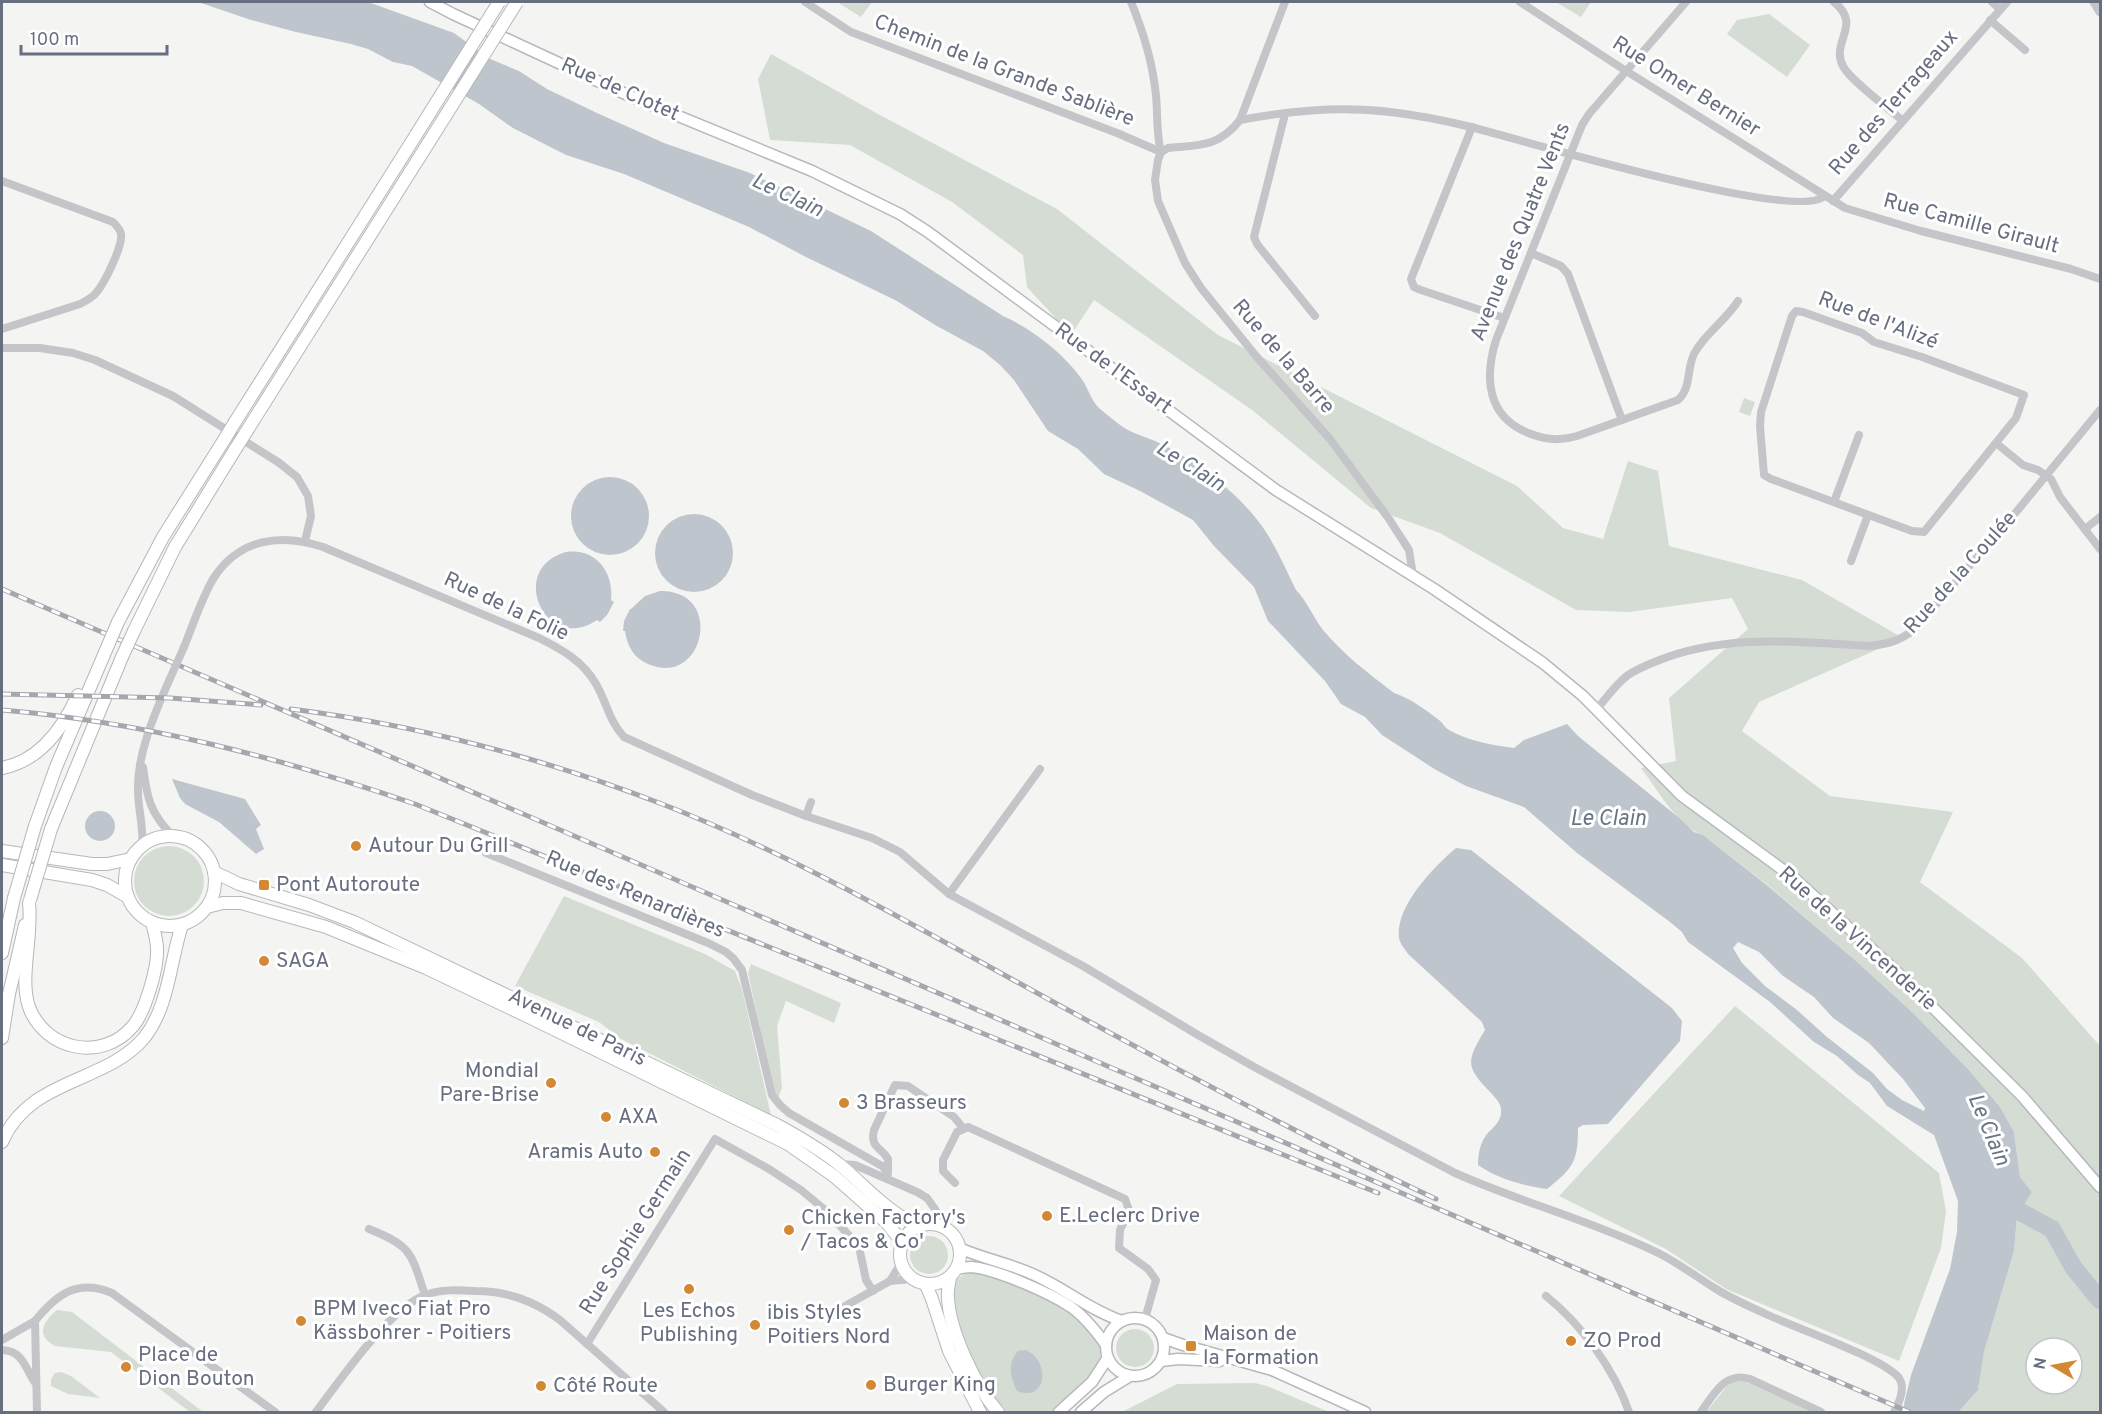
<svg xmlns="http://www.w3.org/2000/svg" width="2102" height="1414" viewBox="0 0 2102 1414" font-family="Overpass,sans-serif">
<rect width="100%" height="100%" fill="#f4f5f2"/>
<g fill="#d4dcd4" fill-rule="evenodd">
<polygon points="837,2 872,2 861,17"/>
<polygon points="1556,2 1591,2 1581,17"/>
<polygon points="1769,14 1810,45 1787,77 1727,34 1737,20"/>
<path d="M771,54L878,114L1057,209L1218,335L1517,486L1563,528L1603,539L1628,461L1658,471L1669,546L1802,580L1903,638L1759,702L1742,731L1830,796L1953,812L1920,882L2022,958L2100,1046V1412H1958L1978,1389L1984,1352L2014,1251L2017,1217L2032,1192L2020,1177L2014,1132L2000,1107L1969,1070L1912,1012L1856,961L1769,886L1703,835C1678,827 1657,789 1641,768L1676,761L1669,698L1748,629L1732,598L1629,612L1576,610L1440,533L1371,508L1252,410L1094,300L1071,335L1027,287L1023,255L952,202L850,145L770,140L758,79ZM2036,1348H2072V1384H2036Z"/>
<polygon points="1744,398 1755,402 1750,416 1739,412"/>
<circle cx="169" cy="881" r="35"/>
<polygon points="564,896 705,954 735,971 742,989 771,1115 619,1038 599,1022 515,986"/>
<polygon points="751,964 841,1003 834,1023 786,1001 777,1026 782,1088 778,1098 773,1087 748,973"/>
<polygon points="1735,1006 1939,1173 1946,1211 1941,1248 1899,1361 1726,1289 1666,1249 1559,1196"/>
<circle cx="929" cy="1255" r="19"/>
<path d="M972,1273C1015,1282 1062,1300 1091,1333C1095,1338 1100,1342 1101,1348C1105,1369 1068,1402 1052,1412H1004C986,1393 945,1311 954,1285C957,1276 965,1274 972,1273Z"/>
<path d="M57,1310L72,1312L203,1412H190L111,1352L55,1346C35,1335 43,1322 57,1310Z"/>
<circle cx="1135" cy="1348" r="19"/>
<polygon points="61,1372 71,1376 100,1398 68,1394 51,1386 51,1379 55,1373"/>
<polygon points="1735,1382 1746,1382 1814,1412 1706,1412 1727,1386"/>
<polygon points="1255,1383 1267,1386 1329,1412 1122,1412 1177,1384"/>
</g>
<g fill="#bfc5cc" fill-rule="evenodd">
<path d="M198,2H368L454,33L488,58L519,71L547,89L597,113L664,143L750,173L871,231L1003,316C1032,329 1062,352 1081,378C1088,387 1091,401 1100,409C1109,416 1120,426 1130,431C1143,437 1158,441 1171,449C1207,469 1241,496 1264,529C1277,548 1286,570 1296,590C1307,601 1313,617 1323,630C1344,655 1368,673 1394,693C1410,698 1426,710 1439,720C1443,723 1445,728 1449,730C1468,741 1492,745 1514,748L1524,740L1567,724L1578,736L1678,817L1694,832L1703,835L1768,886L1856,961L1912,1012L1969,1070L2000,1107L2014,1132L2020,1177L2032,1192L2017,1217L2014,1251L1984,1352L1978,1390L1958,1412H1902L1911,1375L1950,1269L1957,1232L1958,1201L1934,1135L1887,1106L1870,1083L1858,1075L1837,1056L1814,1042L1770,1002L1688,942L1682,932L1670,922L1577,853L1524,807L1466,786L1436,770L1382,735L1365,717L1341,704L1325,681L1268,621L1254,587L1214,546L1193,520L1140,491L1104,474L1078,449L1048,431L1014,380L1000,365L983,351L935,325L897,301L806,257L749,227L624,174L566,155L513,128L479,104L412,66L393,62L368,49L351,44L296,32L251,20ZM1738,942L1759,952L1783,976L1814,997L1833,1018L1869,1043L1903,1079L1925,1108L1924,1111L1902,1100L1887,1089L1873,1073L1827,1037L1797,1010L1765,986L1742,963L1733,948Z"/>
<circle cx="610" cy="516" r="39"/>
<circle cx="694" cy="553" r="39"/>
<path d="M566,552C596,548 614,572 611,600L614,602L607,615L600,622L597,620C546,655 506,569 566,552Z"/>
<path d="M660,591C726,590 704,689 648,664C634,658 627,646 625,631H623L624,621L630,609H631L645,596Z"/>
<polygon points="172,779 245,799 261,825 256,829 264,849 256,854 219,822 185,804 180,798"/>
<circle cx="100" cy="826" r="15"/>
<path d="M1456,848L1471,850L1672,1008L1682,1021L1680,1041L1608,1124L1583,1125L1578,1128C1578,1162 1573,1168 1547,1189C1524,1186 1498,1179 1478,1165C1478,1154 1480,1143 1487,1134C1493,1127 1502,1121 1501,1110C1501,1103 1496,1099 1492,1094C1466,1067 1465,1063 1485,1030L1482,1022L1408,954C1405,949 1400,944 1399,938C1395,906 1434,867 1456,848Z"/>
<path d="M1026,1350C1050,1360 1048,1403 1017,1391C1010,1378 1007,1363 1018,1351Z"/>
</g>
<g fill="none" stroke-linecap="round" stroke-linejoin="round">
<polyline stroke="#bfc5cc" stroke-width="18" points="2000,1201 2052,1229 2073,1267 2100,1300"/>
<defs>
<g id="secondary">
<polyline points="430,2 453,14 632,97 812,171 900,214 928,232 1276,490 1434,589 1543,663 1583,696 1682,796 1794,878 1898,973 2022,1096 2100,1187"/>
<path d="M959,1248C982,1258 1007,1263 1030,1273C1062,1286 1089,1310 1122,1321"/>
<path d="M957,1269C962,1268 967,1267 971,1267C996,1269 1050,1293 1071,1307C1085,1317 1096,1331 1106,1345"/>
<circle cx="1135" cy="1347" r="29"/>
<polyline points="1163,1338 1183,1345 1272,1370 1365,1412"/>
<polyline points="1161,1361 1178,1359 1220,1361"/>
<polyline points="1059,1412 1092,1382 1107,1359"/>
<polyline points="1081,1412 1104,1392 1130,1376"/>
</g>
<g id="primary">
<circle cx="170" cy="881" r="45"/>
<polyline points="2,851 92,864 107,864 131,859"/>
<polyline points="2,865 92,880 107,885 128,897"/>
<path d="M214,872L239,884L309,905L354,922L777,1125C799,1137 820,1149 840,1165C864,1185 888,1213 917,1225"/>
<polyline points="207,907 223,903 241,903 326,927 426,968 533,1019 788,1144 834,1176 886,1222 902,1242"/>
<circle cx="930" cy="1254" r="30"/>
<path d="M950,1278C949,1284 947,1291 948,1297C949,1331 976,1387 998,1412"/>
<polyline points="926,1285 932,1299 949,1351 980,1412"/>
</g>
<g id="trunk">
<polyline points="235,422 416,135"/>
<polyline points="248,429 429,142"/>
<polyline points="118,622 163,537 224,440"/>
<polyline points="134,631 175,547 236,448"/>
<path d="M2,768C40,761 63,728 78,695"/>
<polyline points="35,826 56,767 106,650"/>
<polyline points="51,829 122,657"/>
<path d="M29,903C33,936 19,978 29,1007C45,1050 102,1063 133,1026C145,1012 158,968 157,949C157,940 154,931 152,922"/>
<polyline points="2,953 14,898"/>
<polyline points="2,1038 9,994 25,925"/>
<path d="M2,1142C29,1078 105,1084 144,1038C169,1007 170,961 182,925"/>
</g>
</defs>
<use href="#secondary" stroke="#b6b8be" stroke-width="13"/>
<use href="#primary" stroke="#b7b8bd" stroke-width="14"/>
<use href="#trunk" stroke="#b4b6ba" stroke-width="14"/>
<g stroke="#c4c5c9" stroke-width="8">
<polyline points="805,2 851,32 1117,133 1161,152"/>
<path d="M1131,2C1143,31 1153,64 1156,96C1158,115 1156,134 1161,152"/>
<polyline points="1520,2 1623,69 1845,208 1921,231 2071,269 2100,279"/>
<path d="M1686,2L1589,114L1582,125L1496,340C1484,379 1487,418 1531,434C1546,440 1561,441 1577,436L1678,400C1692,388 1686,367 1695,352C1706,333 1726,320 1738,301"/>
<path d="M1834,2C1863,25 1830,42 1843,66C1849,79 1889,109 1902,120"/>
<polyline points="1992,2 2000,9"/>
<polyline points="1990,20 2025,50"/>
<polyline points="1285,114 1254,237 1257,244 1315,316"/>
<path d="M1240,120C1288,111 1341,106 1390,112C1418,115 1447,121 1475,128C1520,140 1800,223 1824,196"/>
<polyline points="1472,127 1411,279 1414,287 1418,289 1504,318"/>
<polyline points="1161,152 1158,160 1155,180 1158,201 1185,263 1201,288 1256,356 1330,439 1389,519 1409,550 1412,569 1410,574"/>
<path d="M1161,152L1168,148C1199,145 1219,147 1240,120L1285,2"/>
<path d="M2,181L113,222C117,226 120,229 121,234C123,246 104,284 96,293C92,298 86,301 80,304L2,329"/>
<polyline points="1833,201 2007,2"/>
<polyline points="1531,253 1561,266 1568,274 1622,420"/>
<polygon points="1796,311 1803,312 1862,333 1874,342 1922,357 2024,395 2016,418 1924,532 1912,531 1771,479 1764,475 1760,426 1761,412 1792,316"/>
<polyline points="2,348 40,348 73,353 95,360 173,396 278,462 297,477 308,496 311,516 305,541"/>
<polyline points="1996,443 2023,465 2038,470 2051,479 2060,497 2100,549"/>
<polyline points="1834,502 1859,435"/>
<polyline points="2085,529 2100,517"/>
<polyline points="1851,561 1868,515"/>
<path d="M184,647C193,625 201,600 213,579C239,538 281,533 323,547L539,638C561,649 583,661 596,684C607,703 609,721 624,737L752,795L806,816L872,838L900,852L949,894L1040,769"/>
<path d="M1597,709C1607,697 1616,684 1628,675C1637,669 1647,665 1657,661C1725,633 1799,642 1870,646C1888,644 1899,641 1914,630L2017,511L2100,410"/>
<path d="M143,767C147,798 150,814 174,837"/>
<polyline points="806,816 811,802"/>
<path d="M142,846C144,827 138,810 138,790C137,755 154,715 168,683"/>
<polyline points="486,853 708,943 726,952 733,958 742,970 772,1095 780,1105 789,1113 882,1166 888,1173 886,1178"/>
<path d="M949,894L1083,966L1198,1035L1256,1068L1455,1173C1520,1202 1589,1220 1654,1251C1676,1261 1695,1276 1716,1289C1732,1299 1751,1307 1768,1315C1796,1328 1883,1358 1899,1378C1906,1388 1899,1403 1894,1412"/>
<polyline points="840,1164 855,1165 917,1192 927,1198 935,1209 944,1226"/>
<path d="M888,1173V1159C881,1146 870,1149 874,1130L895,1085L908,1086L954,1117L963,1128"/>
<polyline points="955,1183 943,1171 943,1160 957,1132 968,1127 1125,1199 1129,1210 1120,1230 1119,1248 1148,1269 1156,1280 1145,1319"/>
<path d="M369,1229C412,1246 411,1253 425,1295"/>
<polyline points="890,1281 912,1279"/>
<path d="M1546,1296C1582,1325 1614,1369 1629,1412"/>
<polyline points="829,1315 890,1281 901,1263"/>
<polyline points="2,1340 35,1321"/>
<polyline points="587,1344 715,1139 769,1169 801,1190 830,1214 859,1247 866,1280 873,1291"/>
<path d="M2,1350C24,1351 25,1369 36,1384"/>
<path d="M37,1412L35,1321C56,1295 77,1278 112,1293L275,1412"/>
<path d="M316,1412C340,1380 389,1309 425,1295C441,1289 459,1290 475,1291C508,1291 534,1301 560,1320L664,1412"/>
<path d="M1701,1412C1714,1394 1725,1371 1750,1379L1821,1412"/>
</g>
<polyline stroke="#c4c5c9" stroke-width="9" points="2094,2 2100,12"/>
<use href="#secondary" stroke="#fff" stroke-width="10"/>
<use href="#primary" stroke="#fff" stroke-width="12"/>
<use href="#trunk" stroke="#fff" stroke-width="12"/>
<defs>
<g id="rail">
<polyline points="2,589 1909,1412"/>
<polyline points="2,694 170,698 261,705"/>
<path d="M291,709C417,725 543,758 662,804C786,852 901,918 1017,982C1155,1058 1293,1132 1436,1199"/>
<path d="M2,710C144,722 281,758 415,804L1378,1193"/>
</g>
</defs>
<use href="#rail" stroke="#a4a7ad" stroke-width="5"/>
<use href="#rail" stroke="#fff" stroke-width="3" stroke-dasharray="9" stroke-linecap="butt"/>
<defs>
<g id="trunk-bridge">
<polyline points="416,135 499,2"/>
<polyline points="429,142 517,2"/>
<polyline points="224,440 235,422"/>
<polyline points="236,448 248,429"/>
<polyline points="106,650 118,622"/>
<polyline points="122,657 134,631"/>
<polyline points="14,898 35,826"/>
<polyline points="30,900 51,829"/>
</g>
</defs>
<use href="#trunk-bridge" stroke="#b4b6ba" stroke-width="14" stroke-linecap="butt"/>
<polyline stroke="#c4c5c9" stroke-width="8" points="168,683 184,647"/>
<use href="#trunk-bridge" stroke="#fff" stroke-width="12"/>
</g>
<g fill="#d28835" stroke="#fff" stroke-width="2">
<circle cx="356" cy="846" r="6"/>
<rect x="258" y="879" width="12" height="12" rx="3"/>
<circle cx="264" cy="961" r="6"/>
<circle cx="551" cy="1083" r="6"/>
<circle cx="844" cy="1103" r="6"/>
<circle cx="606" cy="1117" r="6"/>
<circle cx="655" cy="1152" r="6"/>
<circle cx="1047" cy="1216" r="6"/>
<circle cx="789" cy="1230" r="6"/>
<circle cx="689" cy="1289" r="6"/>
<circle cx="301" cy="1321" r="6"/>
<circle cx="755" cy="1325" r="6"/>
<circle cx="1571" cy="1341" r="6"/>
<rect x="1185" y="1340" width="12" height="12" rx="3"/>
<circle cx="126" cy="1367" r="6"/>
<circle cx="871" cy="1385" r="6"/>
<circle cx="541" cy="1386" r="6"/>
</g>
<g text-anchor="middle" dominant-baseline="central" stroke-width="6" stroke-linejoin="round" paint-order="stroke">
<g font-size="21" fill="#676e80" stroke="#fff">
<text transform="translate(1004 71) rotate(21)">Chemin de la Grande Sablière</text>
<text transform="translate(1686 87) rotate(32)">Rue Omer Bernier</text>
<text transform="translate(620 90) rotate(24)">Rue de Clotet</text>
<text transform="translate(1894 103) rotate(-49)">Rue des Terrageaux</text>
<text transform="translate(1971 224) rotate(15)">Rue Camille Girault</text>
<text transform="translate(1521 232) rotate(-68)">Avenue des Quatre Vents</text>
<text transform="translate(1878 321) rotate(21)">Rue de l'Alizé</text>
<text transform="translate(1283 357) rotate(49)">Rue de la Barre</text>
<text transform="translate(1113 369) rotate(36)">Rue de l'Essart</text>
<text transform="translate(1961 573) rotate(-48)">Rue de la Coulée</text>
<text transform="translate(506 607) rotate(25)">Rue de la Folie</text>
<text transform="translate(635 895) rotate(23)">Rue des Renardières</text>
<text transform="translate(1857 939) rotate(42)">Rue de la Vincenderie</text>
<text transform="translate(577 1028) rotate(26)">Avenue de Paris</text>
<text transform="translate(636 1232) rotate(-58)">Rue Sophie Germain</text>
</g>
<g font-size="21" fill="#676e80" stroke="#fff" text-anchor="start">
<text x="368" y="846">Autour Du Grill</text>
<text x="276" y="885">Pont Autoroute</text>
<text x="276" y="961">SAGA</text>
<text x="539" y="1071" text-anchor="end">Mondial<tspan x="539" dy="24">Pare-Brise</tspan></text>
<text x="856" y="1103">3 Brasseurs</text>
<text x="618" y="1117">AXA</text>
<text x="643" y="1152" text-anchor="end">Aramis Auto</text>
<text x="1059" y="1216">E.Leclerc Drive</text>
<text x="801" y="1218">Chicken Factory's<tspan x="801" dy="24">/ Tacos &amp; Co'</tspan></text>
<text x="313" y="1309">BPM Iveco Fiat Pro<tspan x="313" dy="24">Kässbohrer - Poitiers</tspan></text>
<text x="689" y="1311" text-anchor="middle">Les Echos<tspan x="689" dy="24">Publishing</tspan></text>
<text x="767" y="1313">ibis Styles<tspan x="767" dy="24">Poitiers Nord</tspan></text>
<text x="1203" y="1334">Maison de<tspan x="1203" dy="24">la Formation</tspan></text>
<text x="1583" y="1341">ZO Prod</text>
<text x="138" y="1355">Place de<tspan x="138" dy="24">Dion Bouton</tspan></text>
<text x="883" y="1385">Burger King</text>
<text x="553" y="1386">Côté Route</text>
</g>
<g font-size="22" font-style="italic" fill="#687484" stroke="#fff">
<text transform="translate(787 196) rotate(25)">Le Clain</text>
<text transform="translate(1190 467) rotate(32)">Le Clain</text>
<text x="1608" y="819">Le Clain</text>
<text transform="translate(1988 1130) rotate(67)">Le Clain</text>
</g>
</g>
<rect width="2102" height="1414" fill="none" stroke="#676e80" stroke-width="6"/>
<g transform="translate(2054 1366) rotate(280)"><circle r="28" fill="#ffffff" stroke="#c2c5cc" stroke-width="1.5"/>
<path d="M0-4.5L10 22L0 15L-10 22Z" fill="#d28835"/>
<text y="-9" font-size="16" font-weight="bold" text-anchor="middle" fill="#676e80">N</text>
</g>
<path d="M21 45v9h146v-9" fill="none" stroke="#676e80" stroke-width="3"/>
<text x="30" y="45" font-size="18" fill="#676e80" stroke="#ffffff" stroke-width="4.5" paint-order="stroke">100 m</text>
</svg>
